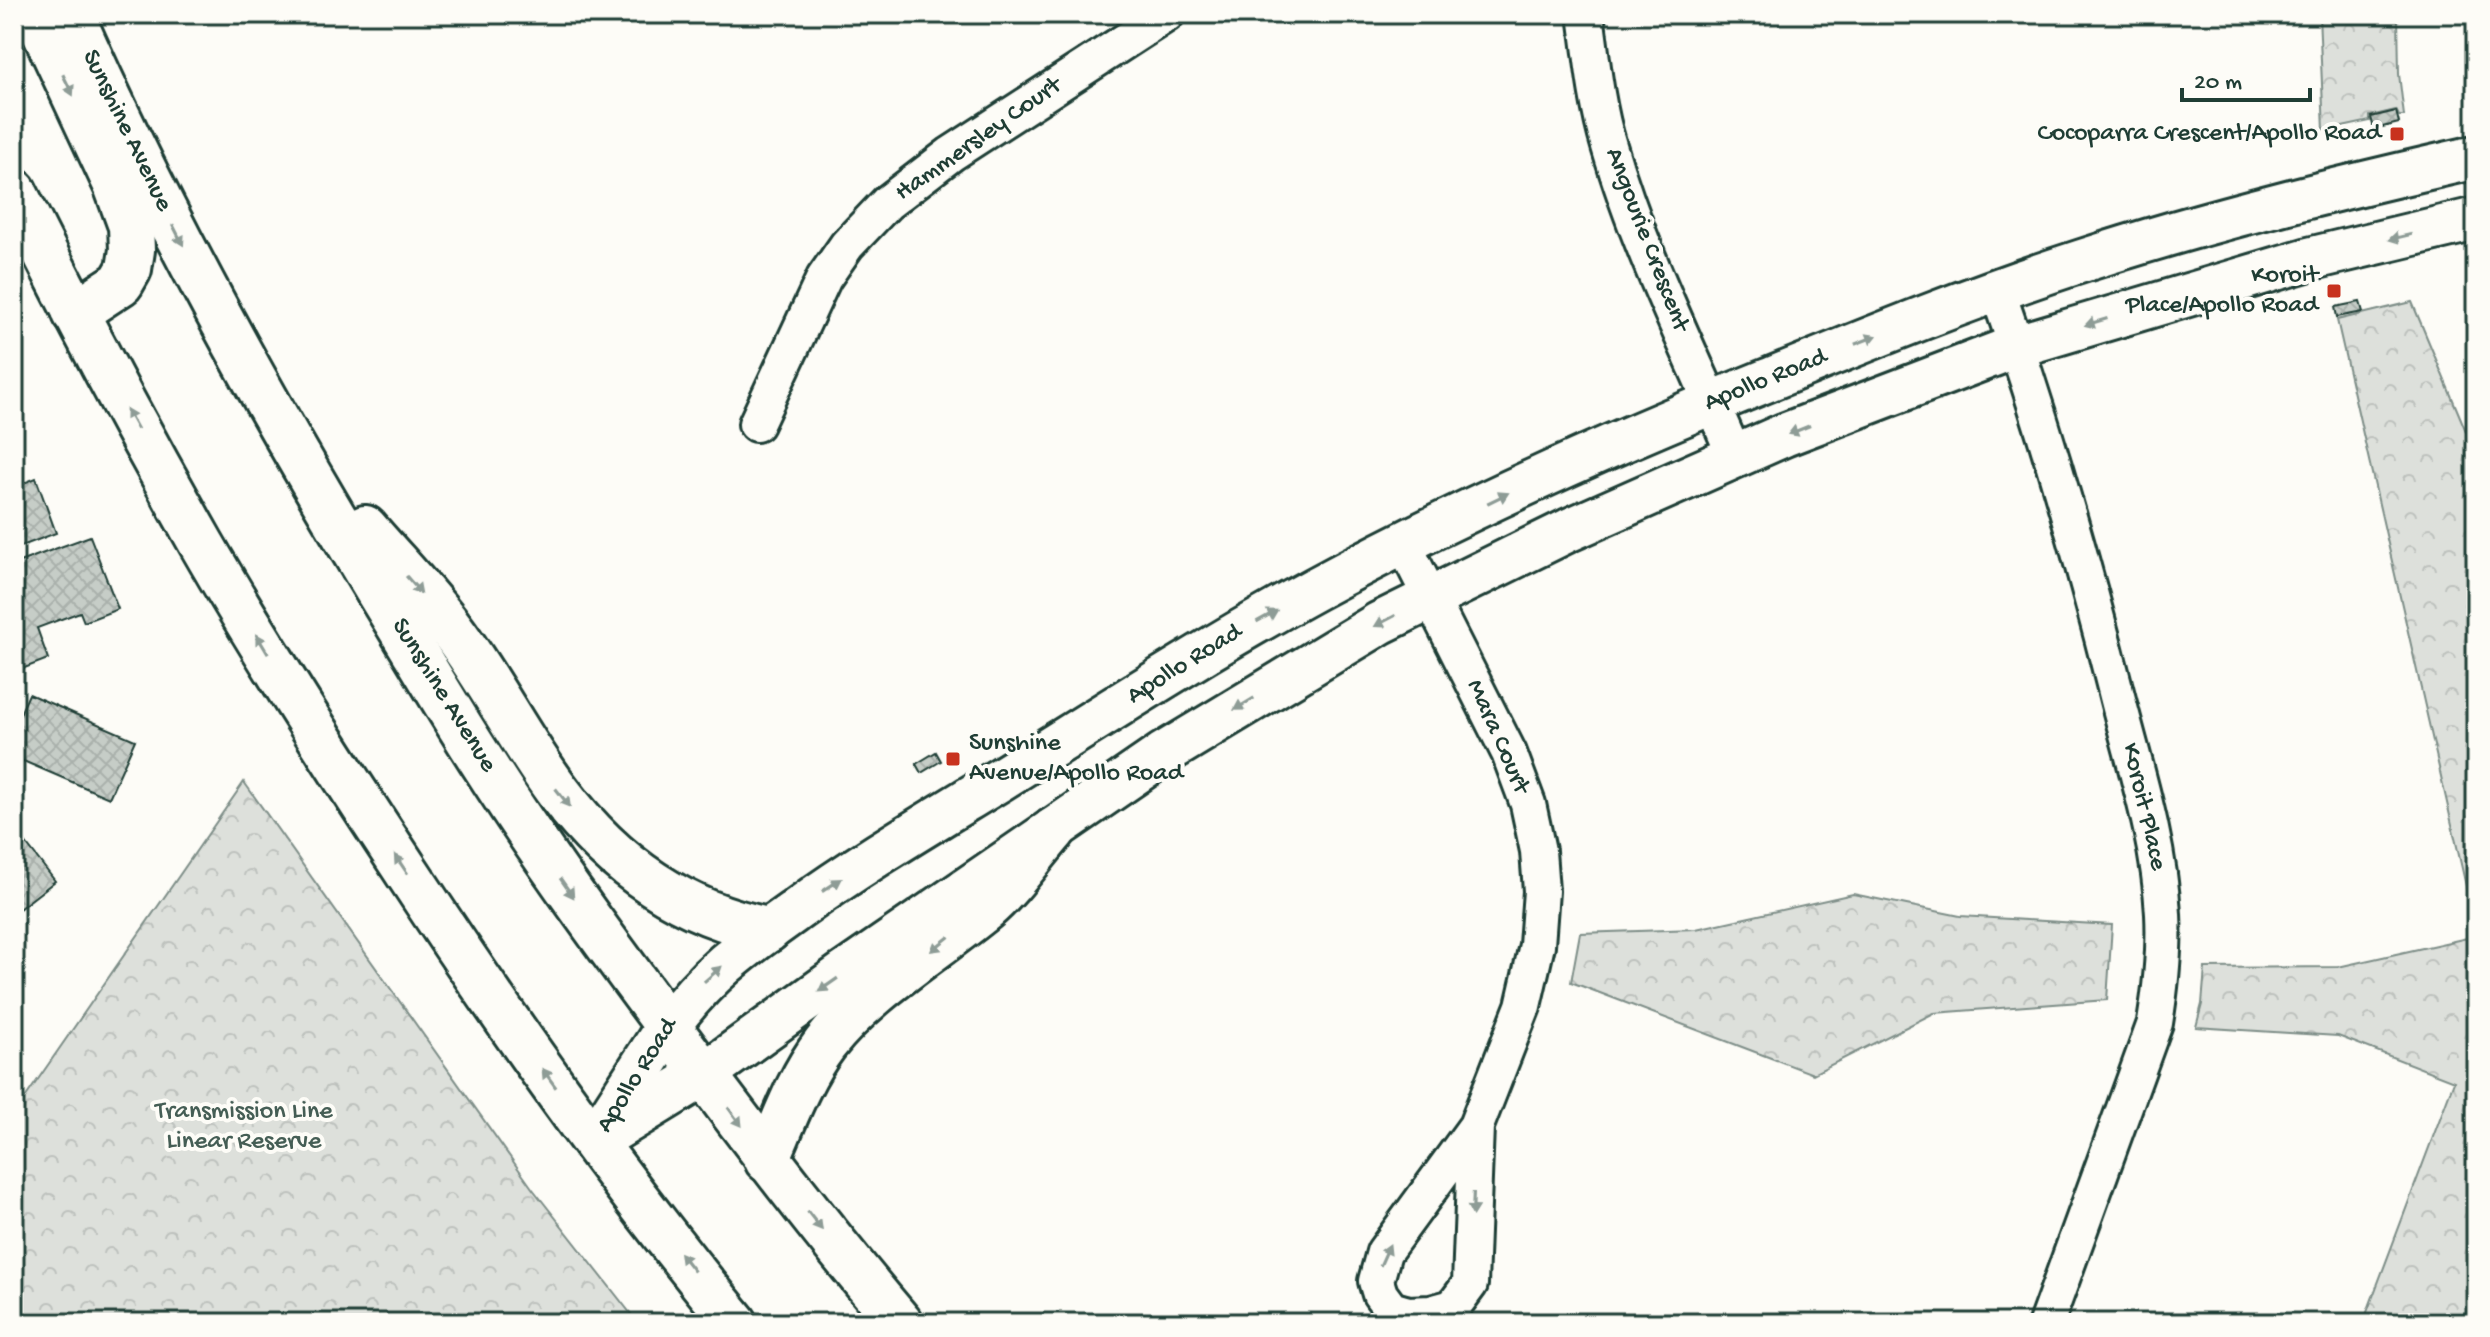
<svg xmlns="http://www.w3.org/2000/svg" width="2490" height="1337" viewBox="0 0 2490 1337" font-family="'Gochi Hand',sans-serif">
<defs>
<pattern id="park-crowns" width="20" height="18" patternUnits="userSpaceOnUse" patternTransform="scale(2)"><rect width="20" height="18" fill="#dde0db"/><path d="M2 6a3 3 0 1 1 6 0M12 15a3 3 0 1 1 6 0" fill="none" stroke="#bdc1bd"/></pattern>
<pattern id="building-cross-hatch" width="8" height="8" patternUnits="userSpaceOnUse" patternTransform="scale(2)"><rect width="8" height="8" fill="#c6cdc7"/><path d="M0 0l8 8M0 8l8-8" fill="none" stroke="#aab1ac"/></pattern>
</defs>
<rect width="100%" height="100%" fill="#fdfcf7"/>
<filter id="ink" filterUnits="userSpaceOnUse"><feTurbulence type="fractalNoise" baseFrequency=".0125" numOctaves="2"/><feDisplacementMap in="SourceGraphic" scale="16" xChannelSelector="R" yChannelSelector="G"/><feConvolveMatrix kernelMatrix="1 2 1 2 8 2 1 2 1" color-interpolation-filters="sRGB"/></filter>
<g filter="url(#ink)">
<g fill="url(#park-crowns)" stroke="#7e8e88" stroke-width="2">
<polygon points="2319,14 2398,14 2399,74 2404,116 2399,116 2396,110 2370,116 2370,121 2324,131"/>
<polygon points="2412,302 2476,455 2476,930 2337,320"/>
<polygon points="244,782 532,1188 638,1323 14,1323 14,1114"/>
<polygon points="1853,894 1960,916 2112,925 2107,1000 1934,1013 1813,1074 1571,982 1580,933 1696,929"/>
<polygon points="2476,936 2476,1323 2363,1323 2454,1081 2338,1036 2196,1027 2202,1004 2205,968 2338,967"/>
</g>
<g fill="url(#building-cross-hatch)" stroke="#1f3d34" stroke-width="2">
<polygon points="2396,111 2399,123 2374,129 2371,117"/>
<polygon points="2360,302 2363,312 2337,317 2335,307"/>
<polygon points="36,478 56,533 14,549 14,487"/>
<polygon points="90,536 118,609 84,622 80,612 37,628 48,659 14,672 14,564"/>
<polygon points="29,694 135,740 109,798 14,757 14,727"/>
<polygon points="936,752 941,761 921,773 916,764"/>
<polygon points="14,828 55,881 14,913"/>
</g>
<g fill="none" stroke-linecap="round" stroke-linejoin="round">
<defs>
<g id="minor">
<path d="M1586,14C1592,58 1596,103 1609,146C1640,253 1692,354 1735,457"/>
<path d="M1997,290C2043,421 2081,553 2115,688C2133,761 2159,838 2163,914C2165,951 2161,986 2155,1023L2046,1323"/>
<polyline points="756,424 824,278 847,245 887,203 951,154 1167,14"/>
<polyline points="1403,543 1509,753 1528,804 1538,851 1541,891 1537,945 1523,1006 1476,1126 1384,1252 1376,1281 1380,1294 1391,1309 1408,1314 1431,1313 1453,1307 1470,1284 1476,1126"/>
</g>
<g id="tertiary">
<path d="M668,1027C706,974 743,948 795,911C861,863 931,822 1001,779C1105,714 1207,648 1315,589C1461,510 1614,442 1768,380C1871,338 1976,295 2082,261C2211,219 2344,187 2476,157"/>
<polyline points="704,1074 843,974 1163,754 1380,623 1569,530 1784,435 2017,346 2309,259 2476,219"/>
</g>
<g id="primary">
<polyline points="36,14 116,185 131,226 132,250 129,269 121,283 75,313"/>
<path d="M71,14C159,214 266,406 379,593C414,650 448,709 485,766C548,865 618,959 688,1053C757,1145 826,1236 900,1323"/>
<path d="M14,191C73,310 135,427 201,543C266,656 337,766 409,875C510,1029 618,1181 735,1323"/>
<path d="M365,528C394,562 426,594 452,630C491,682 520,741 559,793C612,864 680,913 768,930"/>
<polyline points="604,1135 704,1074"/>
<polyline points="595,1140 668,1027"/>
<path d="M767,1160C784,1121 799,1078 825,1044C865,992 934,951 985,909C1009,889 1033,854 1054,830"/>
</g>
</defs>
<use href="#minor" stroke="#1f3d34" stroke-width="40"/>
<use href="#tertiary" stroke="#1f3d34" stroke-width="48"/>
<use href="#primary" stroke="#1f3d34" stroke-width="50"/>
<use href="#minor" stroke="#fdfcf7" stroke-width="34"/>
<use href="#tertiary" stroke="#fdfcf7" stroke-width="42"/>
<use href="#primary" stroke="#fdfcf7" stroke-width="44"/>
</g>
<defs><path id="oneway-solid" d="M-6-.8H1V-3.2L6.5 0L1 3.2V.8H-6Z" transform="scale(2)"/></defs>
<g fill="#8e9c96">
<use href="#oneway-solid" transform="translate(68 85) rotate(64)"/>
<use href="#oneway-solid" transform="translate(178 235) rotate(63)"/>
<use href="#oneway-solid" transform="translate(2400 237) rotate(167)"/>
<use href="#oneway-solid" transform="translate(2096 322) rotate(163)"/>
<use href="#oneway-solid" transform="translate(1866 340) rotate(-21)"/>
<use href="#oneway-solid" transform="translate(132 419) rotate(-119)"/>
<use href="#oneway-solid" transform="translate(1799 430) rotate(158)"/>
<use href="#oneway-solid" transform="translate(1498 498) rotate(-26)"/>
<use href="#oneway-solid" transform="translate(414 585) rotate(49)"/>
<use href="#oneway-solid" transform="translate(1267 616) rotate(-29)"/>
<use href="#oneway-solid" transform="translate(1385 621) rotate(152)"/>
<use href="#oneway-solid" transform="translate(262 644) rotate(-121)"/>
<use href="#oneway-solid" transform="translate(1244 704) rotate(149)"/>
<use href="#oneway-solid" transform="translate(563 798) rotate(52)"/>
<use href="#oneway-solid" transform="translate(401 864) rotate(-124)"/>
<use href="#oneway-solid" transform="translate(832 885) rotate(-33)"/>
<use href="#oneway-solid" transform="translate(567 888) rotate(55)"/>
<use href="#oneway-solid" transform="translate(940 944) rotate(142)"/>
<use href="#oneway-solid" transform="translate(713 974) rotate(-41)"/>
<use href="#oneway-solid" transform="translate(828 985) rotate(145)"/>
<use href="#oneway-solid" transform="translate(549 1078) rotate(-126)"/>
<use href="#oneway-solid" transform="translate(735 1117) rotate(54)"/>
<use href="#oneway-solid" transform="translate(1473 1204) rotate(92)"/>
<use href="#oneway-solid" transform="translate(815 1221) rotate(52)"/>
<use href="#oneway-solid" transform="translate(1385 1255) rotate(-66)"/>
<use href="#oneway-solid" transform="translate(687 1262) rotate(-128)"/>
</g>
</g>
<g fill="#c8321e" stroke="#fdfcf7" stroke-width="3">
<rect x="2389" y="126" width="16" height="16" rx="4"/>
<rect x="2326" y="283" width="16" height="16" rx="4"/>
<rect x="945" y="751" width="16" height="16" rx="4"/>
</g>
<g text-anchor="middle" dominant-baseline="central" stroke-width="8" stroke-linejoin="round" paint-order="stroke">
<g font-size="26" fill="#1f3d34" stroke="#fdfcf7">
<text transform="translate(126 131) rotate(64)">Sunshine Avenue</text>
<text transform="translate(979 140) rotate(-35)">Hammersley Court</text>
<text transform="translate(1646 240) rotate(69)">Angourie Crescent</text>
<text transform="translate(1766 381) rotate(-22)">Apollo Road</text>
<text transform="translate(1185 665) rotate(-32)">Apollo Road</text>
<text transform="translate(443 696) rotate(58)">Sunshine Avenue</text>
<text transform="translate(1497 737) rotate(66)">Mara Court</text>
<text transform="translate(2143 807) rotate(77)">Koroit Place</text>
<text transform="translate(638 1076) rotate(-58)">Apollo Road</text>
</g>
<g font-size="26" fill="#1f3d34" stroke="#fdfcf7" text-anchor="end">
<text x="2381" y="134">Cocoparra Crescent/Apollo Road</text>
<text x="2318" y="276">Koroit<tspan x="2318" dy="30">Place/Apollo Road</tspan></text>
<text x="969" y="744" text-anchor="start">Sunshine<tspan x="969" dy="30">Avenue/Apollo Road</tspan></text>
</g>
<g font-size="26" fill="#455e55" stroke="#fdfcf7">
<text x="244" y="1112">Transmission Line<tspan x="244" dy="30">Linear Reserve</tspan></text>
</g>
</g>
<rect width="2490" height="1337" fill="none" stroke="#fdfcf7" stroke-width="48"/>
<rect x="24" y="24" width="2442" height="1289" fill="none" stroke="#1f3d34" stroke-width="3" filter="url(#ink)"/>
<path d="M2182 88v12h128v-12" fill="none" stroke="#1f3d34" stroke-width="4"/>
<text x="2194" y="88" font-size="24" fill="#1f3d34" stroke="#fdfcf7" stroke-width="6" paint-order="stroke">20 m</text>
</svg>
